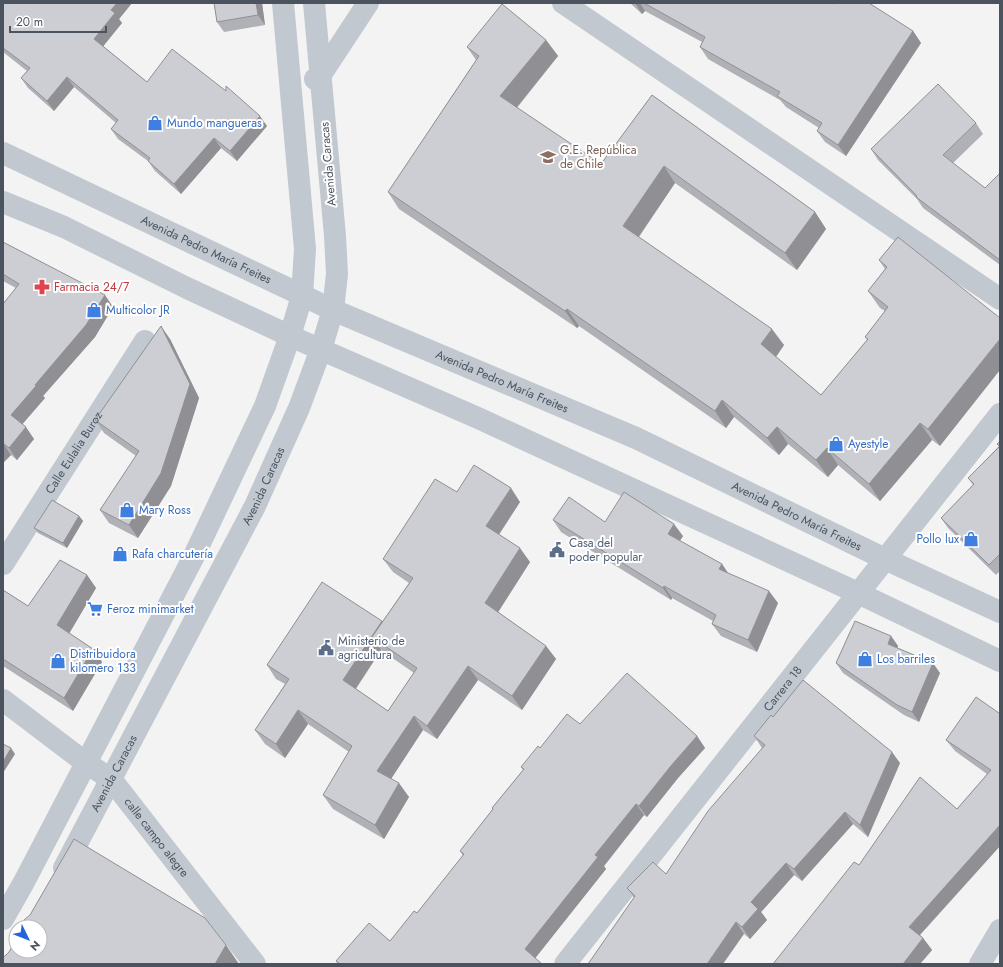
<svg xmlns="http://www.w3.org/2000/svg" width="1003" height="967" viewBox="0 0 1003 967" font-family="Jost,sans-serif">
<rect width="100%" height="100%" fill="#f4f3f3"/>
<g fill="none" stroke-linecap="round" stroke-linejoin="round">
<g stroke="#c1c8d0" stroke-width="22">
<polyline points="563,3 1000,299"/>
<polyline points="315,79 320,76 368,3"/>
<path id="s1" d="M3,564L145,341"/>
<path id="s2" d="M3,700L86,763L111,779L255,964"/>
<path id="s3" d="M64,868L255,506L299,408L321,349L333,310L337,274L335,236L314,3"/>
<polyline points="3,919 24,882 193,558 265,406 290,336 302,296 305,249 283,3"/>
<path id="s4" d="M565,964L1000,414"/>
<polyline points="980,964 1000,930"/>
</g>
<g stroke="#c1c8d0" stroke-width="22">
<path id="s5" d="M3,153L333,310L636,438L885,559L1000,612"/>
<polyline points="3,202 64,227 187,288 290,336 478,418 858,593 1000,661"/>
</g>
</g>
<g fill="#b0b1b6" fill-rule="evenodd">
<polygon points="3,3 132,3 119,19 122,23 103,46 147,82 267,126 237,161 221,148 181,194 155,171 148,161 118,139 111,129 116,123 74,87 54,111 28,88 21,78 27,71 3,52"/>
<polygon points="214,3 262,3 265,25 224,32 217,22"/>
<polygon points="630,3 832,3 834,4 913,31 921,43 846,156 825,142 817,131 819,128 786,107 780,100 708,59 700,47 702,42 645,11 642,14"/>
<polygon points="546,40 558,56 517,108 601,164 652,95 815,212 826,229 797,270 675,183 639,237 784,345 776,357 821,395 867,340 865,337 885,311 880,308 868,291 885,269 879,260 898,237 940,446 932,440 880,501 838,465 828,477 788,444 779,455 734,417 726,428 579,326 577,328 399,209 388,192 476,60 467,47"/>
<polygon points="976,123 983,134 953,163 985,188 1000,173 1000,265 923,208 917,199 878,160 871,149"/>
<polygon points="3,242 113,307 95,337 43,396 45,398 22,424 34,439 17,460 11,455 3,463 3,304 16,288 3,281"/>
<polygon points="170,339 199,398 171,486 138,538 109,523 100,510 136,456 104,433 95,420"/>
<polygon points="1000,441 1000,571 996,575 948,528 941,518 973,485 968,478 999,446 997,444"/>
<path d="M457,492L520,502L499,535L530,562L498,612L546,646L556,659L522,710L478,680L437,739L423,730L391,779L409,797L384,839L333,809L323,795L349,752L308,724L285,758L265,744L255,730L285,684L276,679L267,665L382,621V622L409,583L393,572L383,559ZM381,650L414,673L388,711L356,689Z"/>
<polygon points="79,516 83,521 67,548 38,533 34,528"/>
<polygon points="553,520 605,522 683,536 680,541 722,564 728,573 778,603 757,652 721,636 712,624 713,621 672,598 671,600 561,532"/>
<polygon points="87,575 96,588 69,633 93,649 102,662 73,711 3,666 3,590 28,606"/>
<polygon points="891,636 898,646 897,648 940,673 919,722 904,715 843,673 836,663"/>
<polygon points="999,713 1000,846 920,935 923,938 932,950 920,964 773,964 859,865 957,809 987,774 955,751 946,740"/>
<polygon points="773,717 900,763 868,837 853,824 802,881 794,875 761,912 767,920 750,939 744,934 634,898 627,888 666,874 762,748 754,736"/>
<polygon points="580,724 697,736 705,748 678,778 647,817 644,815 604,866 606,869 535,958 542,964 338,964 336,961 390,941 417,913 463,856 460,851 493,809 492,808 523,770 521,767 540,748"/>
</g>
<g fill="#909094">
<polygon points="117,3 132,3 119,19 122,23 101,49 94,39 111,10"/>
<polygon points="256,3 262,3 265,25 258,15"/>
<polygon points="635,3 640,3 645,11 642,14"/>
<polygon points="913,31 921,43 846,156 838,145"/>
<polygon points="546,40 558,56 512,113 500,96"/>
<polygon points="67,77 74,87 54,111 47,101"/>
<polygon points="260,116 267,126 237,161 230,151"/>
<polygon points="214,138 221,148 181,194 174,184"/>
<polygon points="664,166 675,183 635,242 623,226"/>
<polygon points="815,212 826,229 797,270 785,253"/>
<polygon points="105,295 113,307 95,337 43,396 45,398 20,427 11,415"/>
<polygon points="567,309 579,326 577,328 565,311"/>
<polygon points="161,326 170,339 199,398 171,486 138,538 129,525"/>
<polygon points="772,329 784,345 773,361 761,344"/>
<polygon points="1000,339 1000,370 940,446 928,429"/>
<polygon points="722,400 734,417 726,428 715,411"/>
<polygon points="920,423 932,440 880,501 869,484"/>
<polygon points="26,427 34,439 17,460 9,448"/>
<polygon points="777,427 788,444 779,455 767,438"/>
<polygon points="3,443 11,455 3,463"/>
<polygon points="827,448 838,465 828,477 816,460"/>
<polygon points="511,488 520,502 495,540 486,526"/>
<polygon points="79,516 83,521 67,548 63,543"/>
<polygon points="674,524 683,536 676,546 668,534"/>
<polygon points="520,548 530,562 495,617 485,603"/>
<polygon points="722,564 730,576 719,569"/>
<polygon points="87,575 96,588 66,639 57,625"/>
<polygon points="664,586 672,598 671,600 663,588"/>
<polygon points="769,591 778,603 757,652 748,640"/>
<polygon points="382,621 391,635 372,637 381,650 352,694 343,680"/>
<polygon points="891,636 898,646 895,654 888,644"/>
<polygon points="546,646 556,659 522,710 512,696"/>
<polygon points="93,649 102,662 73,711 64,698"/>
<polygon points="933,663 940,673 919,722 912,712"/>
<polygon points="468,666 478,680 437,739 427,726"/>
<polygon points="298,710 308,724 285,758 276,744"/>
<polygon points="414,716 423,730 387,785 377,771"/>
<polygon points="697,736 705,748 678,778 647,817 639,806 670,767"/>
<polygon points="11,748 15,754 3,773 3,762"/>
<polygon points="892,752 900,763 868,837 860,825"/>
<polygon points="399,783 409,797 384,839 375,825"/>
<polygon points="636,804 644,815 604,866 606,869 533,961 525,949 595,855"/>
<polygon points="845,812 853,824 802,881 794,869"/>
<polygon points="1000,825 1000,846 917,938 909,927"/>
<polygon points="786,863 794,875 761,912 767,920 750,939 742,927 751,902"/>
<polygon points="736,922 744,934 723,964 707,964"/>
<polygon points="923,938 932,950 920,964 903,964"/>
<polygon points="226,945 239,964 215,964"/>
</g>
<g fill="#cdced4" stroke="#909094">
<polygon points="3,3 117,3 111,10 115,13 94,39 147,82 172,49 226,91 226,86 260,116 230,151 214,138 174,184 148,161 150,158 111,129 118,120 67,77 47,101 21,78 30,68 3,48"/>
<polygon points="214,3 256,3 258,15 217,22"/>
<polygon points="644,3 832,3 834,4 835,3 869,3 913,31 838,145 817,131 822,123 777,96 780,92 700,47 705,37"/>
<polygon points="502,4 546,40 500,96 601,164 652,95 815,212 785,253 664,166 623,226 772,329 761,344 821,395 868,339 865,337 888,307 868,291 887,267 879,260 898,237 1000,318 1000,339 928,429 920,423 869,484 827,448 816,460 777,427 767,438 722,400 715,411 567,309 565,311 388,192 479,56 467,47"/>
<polygon points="938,84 976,123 943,155 985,188 1000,173 1000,260 916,197 917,196 871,149"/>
<polygon points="3,242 105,295 86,325 35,385 36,386 11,415 26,427 9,448 3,443 3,304 19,284 3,274"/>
<polygon points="161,326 190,384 161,473 129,525 100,510 139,451 95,420"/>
<polygon points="1000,441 1000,554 989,565 941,518 974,484 968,478 1000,446 997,444"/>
<polygon points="474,465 511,488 486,526 520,548 485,603 546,646 512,696 468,666 427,726 414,716 377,771 399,783 375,825 323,795 352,746 298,710 276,744 255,730 289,679 267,665 322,582 382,621 343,680 388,711 417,668 372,637 413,578 383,559 435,479 457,492"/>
<polygon points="624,492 674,524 668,534 722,564 719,569 769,591 748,640 712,624 716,615 664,586 663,588 553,520 569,497 605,522"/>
<polygon points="52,500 79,516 63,543 34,528"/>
<polygon points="60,560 87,575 57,625 93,649 64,698 3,659 3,590 28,606"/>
<polygon points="855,621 891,636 888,644 933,663 912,712 897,705 836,663"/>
<polygon points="627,673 697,736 670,767 639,806 636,804 595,855 598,857 525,949 542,964 340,964 336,961 369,923 390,941 414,911 417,913 464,854 460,851 493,809 492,808 524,769 521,767 538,746 540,748 567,714 580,724"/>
<polygon points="803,680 892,752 860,825 845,812 794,869 786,863 751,902 758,909 742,927 736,922 707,964 588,964 635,896 627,888 653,862 666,874 708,811 765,745 754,736 771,715 773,717"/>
<polygon points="976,697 999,713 1000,712 1000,825 909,927 923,938 903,964 773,964 854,862 859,865 920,777 957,809 991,770 946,740"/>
<polygon points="3,744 11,748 3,762"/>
<polygon points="74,839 205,918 226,945 215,964 3,964 3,957 5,956 9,952 16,939 16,951 40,951 40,927 20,927 24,920 30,915"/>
</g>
<defs>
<symbol id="shop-bare" viewBox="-9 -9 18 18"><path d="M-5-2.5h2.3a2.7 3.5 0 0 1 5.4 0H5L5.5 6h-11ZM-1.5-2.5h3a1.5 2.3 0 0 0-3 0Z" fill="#3f7fe0" stroke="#fff" stroke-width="2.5" paint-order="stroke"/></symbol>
<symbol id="school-bare" viewBox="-9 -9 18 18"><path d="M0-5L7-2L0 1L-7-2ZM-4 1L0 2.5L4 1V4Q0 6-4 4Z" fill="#8d6e63" stroke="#fff" stroke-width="2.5" paint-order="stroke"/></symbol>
<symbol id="pharmacy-bare" viewBox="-9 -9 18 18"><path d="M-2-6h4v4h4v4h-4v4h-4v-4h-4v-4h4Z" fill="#e0444e" stroke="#fff" stroke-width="2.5" paint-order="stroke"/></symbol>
<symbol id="civic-bare" viewBox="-9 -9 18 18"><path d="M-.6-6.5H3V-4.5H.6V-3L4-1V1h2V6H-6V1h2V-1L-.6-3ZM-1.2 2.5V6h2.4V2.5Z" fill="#5c6f8a" stroke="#fff" stroke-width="2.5" paint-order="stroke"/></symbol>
<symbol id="supermarket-bare" viewBox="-9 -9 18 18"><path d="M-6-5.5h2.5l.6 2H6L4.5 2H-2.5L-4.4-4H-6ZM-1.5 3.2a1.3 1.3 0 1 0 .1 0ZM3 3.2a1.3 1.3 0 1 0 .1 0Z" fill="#3f7fe0" stroke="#fff" stroke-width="2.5" paint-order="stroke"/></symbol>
</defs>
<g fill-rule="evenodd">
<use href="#shop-bare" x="144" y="112" width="22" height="22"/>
<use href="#school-bare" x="537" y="146" width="22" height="22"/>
<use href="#pharmacy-bare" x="31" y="276" width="22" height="22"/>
<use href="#shop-bare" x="83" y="299" width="22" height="22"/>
<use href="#shop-bare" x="825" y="433" width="22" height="22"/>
<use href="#shop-bare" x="116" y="499" width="22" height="22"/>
<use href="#shop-bare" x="960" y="528" width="22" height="22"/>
<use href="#civic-bare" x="546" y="539" width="22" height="22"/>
<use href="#shop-bare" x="109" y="543" width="22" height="22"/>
<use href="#supermarket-bare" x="84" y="598" width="22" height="22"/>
<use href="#civic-bare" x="315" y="637" width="22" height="22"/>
<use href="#shop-bare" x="854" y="648" width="22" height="22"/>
<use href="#shop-bare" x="47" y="650" width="22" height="22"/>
</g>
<g text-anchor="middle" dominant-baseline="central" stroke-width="4" stroke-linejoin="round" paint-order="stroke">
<g font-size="12" fill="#366cbe" stroke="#fff" text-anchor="start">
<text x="167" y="123">Mundo mangueras</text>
<text x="106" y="310">Multicolor JR</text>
<text x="848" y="444">Ayestyle</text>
<text x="139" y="510">Mary Ross</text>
<text x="959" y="539" text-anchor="end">Pollo lux</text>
<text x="132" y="554">Rafa charcutería</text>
<text x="107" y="609">Feroz minimarket</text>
<text x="70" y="654">Distribuidora<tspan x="70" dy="14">kilomero 133</tspan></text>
<text x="877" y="659">Los barriles</text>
</g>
<g font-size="12" fill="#785e54" stroke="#fff" text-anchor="start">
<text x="560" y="150">G.E. República<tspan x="560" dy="14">de Chile</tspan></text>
</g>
<g font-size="12" fill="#4b535f" stroke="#fff">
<text transform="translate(328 164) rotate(-95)">Avenida Caracas</text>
<text stroke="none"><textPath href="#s5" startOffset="225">Avenida Pedro María Freites</textPath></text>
<text stroke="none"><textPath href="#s5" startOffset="549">Avenida Pedro María Freites</textPath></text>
<text stroke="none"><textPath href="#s1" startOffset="132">Calle Eulalia Buroz</textPath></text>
<text stroke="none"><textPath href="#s3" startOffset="431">Avenida Caracas</textPath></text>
<text stroke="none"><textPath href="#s5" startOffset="873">Avenida Pedro María Freites</textPath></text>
<text stroke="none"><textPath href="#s4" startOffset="351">Carrera 18</textPath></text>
<text stroke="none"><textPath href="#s3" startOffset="107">Avenida Caracas</textPath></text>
<text stroke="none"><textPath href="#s2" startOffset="208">calle campo alegre</textPath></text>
</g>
<g font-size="12" fill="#be3a42" stroke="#fff" text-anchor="start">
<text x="54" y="287">Farmacia 24/7</text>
</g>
<g font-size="12" fill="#4e5e75" stroke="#fff" text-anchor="start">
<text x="569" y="543">Casa del<tspan x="569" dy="14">poder popular</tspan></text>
<text x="338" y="641">Ministerio de<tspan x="338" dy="14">agricultura</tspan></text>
</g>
</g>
<rect width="1003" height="967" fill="none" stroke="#4b535f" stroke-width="8"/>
<g transform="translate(28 939) rotate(133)"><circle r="19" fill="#ffffff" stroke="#b7babf"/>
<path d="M0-3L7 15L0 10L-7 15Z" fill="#2663db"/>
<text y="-6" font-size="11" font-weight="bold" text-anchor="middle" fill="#4b535f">N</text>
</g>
<path d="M10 26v6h96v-6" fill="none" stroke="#4b535f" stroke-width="2"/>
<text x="16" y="26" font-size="12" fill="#4b535f" stroke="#ffffff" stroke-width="3" paint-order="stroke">20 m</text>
</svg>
